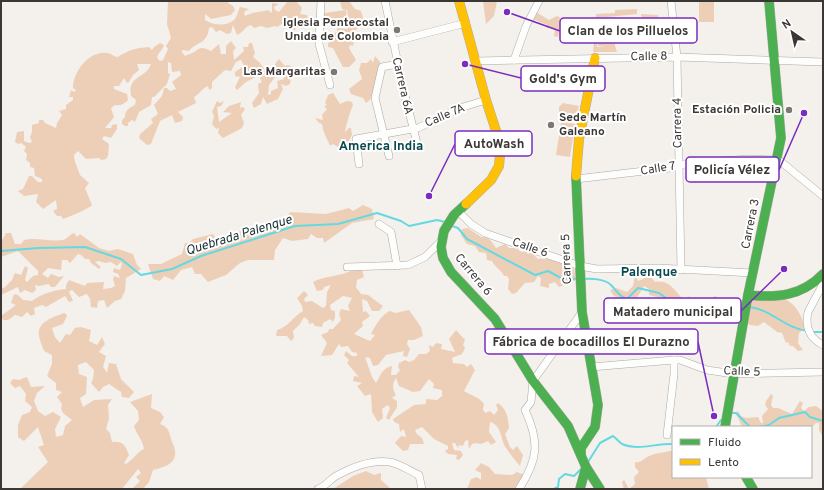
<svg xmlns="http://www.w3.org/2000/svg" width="824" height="490" viewBox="0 0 824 490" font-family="Overpass,sans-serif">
<rect width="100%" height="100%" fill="#f4f0ec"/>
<g fill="#edcfb8">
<path d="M168,1H228V3L233,6L235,10L231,15L211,19L205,14V20C212,25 226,27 234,20C237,17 238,11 240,7L249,9L244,12L245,16C252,12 261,12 268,10L272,13V3L279,4L274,7L275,10L279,12L288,1H296L302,8L300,14L307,15L309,23L302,26L300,20L295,30L293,31L291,25L285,22L277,27L275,26L267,28L261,26L254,28L251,25C245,26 243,33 237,35L233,25L231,33L227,34L220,30L216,32L212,27L209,28C207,45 197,41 189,51L182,50V52L185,56C188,54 191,54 194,52C201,47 202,47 211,51L219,44L221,54H226V46L231,41L236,48L233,51L234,60L244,51L243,47H248L249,43H252L255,53L253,57L260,63L268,74L275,77L269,85L268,95L271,94V91L278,88L277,81L284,79V72H274L275,64L279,59L285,66L288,65L292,67L290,84L286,86L281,84L283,89L278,99L267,104L263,97L261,104L254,108L252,103L259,93L258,84L262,82L260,78L263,73L256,70L251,71L252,75L256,76L254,78L246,82L237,90L235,87L240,77L235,76V72L244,66L241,60L236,62L231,71L225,70L212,82V88L209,90L208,86C201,89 200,94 194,97L196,103L178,112L183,117L182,121L175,123L172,115L160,121L151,144L147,145L139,138L140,134L153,123L151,119L158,114L154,105L162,96L164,88H167L170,91L176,89L172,82L181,75L180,71L172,72L171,63L168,62V73L170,74L167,84L154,97H152L151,105L139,112L135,122L132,120L128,123V126H125L122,124V120L125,117C125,110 129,108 135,105L136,100L131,96C127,75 146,79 151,64H137L139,70L133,75L129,82L127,83L124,78L119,86H114V89L127,94L128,100C124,104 121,106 115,105L111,108L114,117L105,128H111L112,125L117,124V129L111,138L104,136L102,139L109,144L108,156L106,159L101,160L99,158L86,159L78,151L74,155C74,161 78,169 80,175L89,183L85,188L92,205C89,209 69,217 63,219L61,216H57L53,211L57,209L56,200L43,209L36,202L38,194L24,196L18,191L23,189L29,176H32L38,182H42V179L35,176L34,168L30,167V163L26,160L27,154L24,151L26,147L21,143L18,144L15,142L17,132L24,131V141L29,143L32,142L30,137L32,132V125L39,123V120H43L45,123L56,128L57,123L62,115L59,111L66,109V105L73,100V97H69L71,90L74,92L76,90L73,88C73,72 89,50 107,53C112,53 113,57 118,57C128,50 136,48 149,47L152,50L154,47L160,43L164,45C163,50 158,52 157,58L160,61L163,60L168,49L166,46L171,38L167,24Z"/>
<polygon points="340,1 349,1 355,9 361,11 364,21 355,31 353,46 350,45 349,48 356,60 349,67 343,67 333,48 328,47 328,43 331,42 330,39 333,34 337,32 337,28 347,29 348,28 333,26 333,21 323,18 324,13 346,10 348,27 350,27 347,10 342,9"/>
<polygon points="483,1 497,1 494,16 486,24"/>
<rect x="699" y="1" width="15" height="21"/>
<polygon points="637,9 637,14 598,18 597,24 595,24 596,14 615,13 615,10"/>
<polygon points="536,12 549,20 557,16 561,18 558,37 554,36 555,30 549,27 547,29 547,25 533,19"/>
<polygon points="641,14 658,15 659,25 643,28"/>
<polygon points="615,17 615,46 617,52 593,52 594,41 597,41 597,47 605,47 598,46 598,19"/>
<polygon points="375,56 380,62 381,67 372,98 366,103 363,98 351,94 349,89 362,79 359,70 361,63 367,63 371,59 373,63"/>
<path d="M333,93L340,104L347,101L352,102L353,105C351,108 345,130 345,132L349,128H351L352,135L346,146L338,147L333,144L330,146C327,138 323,132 322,124L319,123L315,118L323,120L322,115L327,109L324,106L327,105L325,103L328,95Z"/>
<polygon points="217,101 220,103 224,101 221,106 217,107 219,122 232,113 223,112 229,106 241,102 240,108 243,107 245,109 241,115 244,123 242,128 223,138 218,133 219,128 216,129 212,124 214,116 212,112"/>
<polygon points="563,103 579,106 575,119 559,114 559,107"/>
<polygon points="561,122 575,124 570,157 556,155"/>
<polygon points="363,205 372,209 374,219 352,223 324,243 323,238 317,238 311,234 308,239 292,241 283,238 275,250 274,260 248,260 240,263 226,275 208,282 201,274 195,274 192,267 181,270 173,280 164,276 160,281 153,279 148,264 161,264 182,254 185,243 189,243 193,239 213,234 218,241 245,229 272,226 285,221 290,212 326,214 349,208 353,211"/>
<path d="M468,228L481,237C489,236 492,242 496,248L505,244L509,248H515L522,252L526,251L528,254L531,252L538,259C551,258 562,263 574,269L576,280L559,287L555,282L549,284V288L540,286L541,278L538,276L534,282L525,283L516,293L512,294L508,289L509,279L507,276H504C501,269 495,268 492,261L487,260L486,253L479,252L475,246L467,244L461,235L462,229Z"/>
<path d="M6,233H11L15,244H21L24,240C37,237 50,242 63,240C67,239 69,235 74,233L77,237L80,234L99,248L109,251L118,249L133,254L137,265L141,269L126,278L125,291L121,299L115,301L107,308L104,300L98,301L97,308L91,307L90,299L87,294L79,297L72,290L69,292L73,301L69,302L65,296L46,307L42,305L34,308L35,314L31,316L27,312L22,317L15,315L8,320H3L1,316L16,305L11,303L14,294L18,295L23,300L32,301C41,294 54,290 66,289V285L69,280L85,286L87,283L104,282L103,289L111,288L115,286L113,279L114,276L120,278L118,274L113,272L114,268L120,270L122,264L121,262L117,266L111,262L105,263L99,261L95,262L101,267L99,269L91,263L89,259H85L81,255L78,254L70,263L67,260H62L61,270L48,268L42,274L48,278L51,274L59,277L64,276L55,287H51L49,284L39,286L35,285L36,290L32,293L25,290L20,293L18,287L1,295V287L4,288L12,280L15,273L21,275L25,266L28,268L25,280L27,282L33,276L38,275V271L18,251L1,257V238L3,239Z"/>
<path d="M354,269L362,270L364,277L357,280L356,287L361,294L368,295L383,306L379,311H372L367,301L362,299L363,312L366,311L370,316L362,322L363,326L354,334L370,341L375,335L371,334C375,326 382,314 390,311L395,313L409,310L421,327L423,336L414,340H408L407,344L410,349L407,357L403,356L404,351L386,355L378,365L373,366L370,358L365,357L372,377L376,383C381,375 382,368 392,366L391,375H396L400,370L398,367L399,363L405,360L409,362L414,360L419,354H426L430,351L429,345L433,347L436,343L442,344L441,349L455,352L449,339L456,330L465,340L463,345L465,348L462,354L452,358L453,363L464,364L467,367L471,364L475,370L464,391C472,396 478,396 484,404L483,409L485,413L490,411L494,415L498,410L496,405L498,403C507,409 508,418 509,428L505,434L510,447L513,450L517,446L523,455L520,466C515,460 510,454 506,448C500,439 502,425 490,422L489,432L496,442L491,445L488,441L481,444L476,443L472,444L469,449L468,440L465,441L463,446L459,445L458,448L455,443H452L454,450L461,451L463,455L459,460L456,459L457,455L448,454L445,451L448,449V446L434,439L422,427L415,430L417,434L422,438L424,444H410L408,450L403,451L395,443L401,436L406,437L404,429L400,432L399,424L394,422L393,419L414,405L426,404V399L437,400L442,396V390L433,388L434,384L429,379L420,391L413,392L399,386L396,378C392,384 392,388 396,395L392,398L397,401V407L389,420L386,418L390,408L388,405L382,409L383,418L378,422L372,412L371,394L365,396L357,386L362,383L353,381L354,376L359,377L347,363L349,360L344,355L346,351L352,356H357V353L352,352L348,346L341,347L339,344L332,355L321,356L327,343L321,335L328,332L329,329H333L341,320L339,314L341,309L350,311L348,306L352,298L343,296L330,305L331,310L335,311V318L333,322L330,319L323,323L322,327L315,326L313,323L309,324L308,320L304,317L300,324L293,331L294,338L291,341L287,336H276L277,330C289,327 293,316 303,311L302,306L297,298L304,291L308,295L304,299L305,302L312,301L323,308L326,306L327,292L331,285L324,287L323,290L317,291L313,282C325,275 342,277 354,269Z"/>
<path d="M645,271L655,282C670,279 675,292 685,301L689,296L694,301L693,306L696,309L704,308L709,304V301L715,296L723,300L729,301L728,306L720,309L709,321L699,316L696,319L686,311L684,316L678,318L674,315L675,312L670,307L664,312L661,308L657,307L664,303V299L649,295V289L644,286L635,301L637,311L633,315L620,316L621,310L619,309V299L613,295L610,290L616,288L627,292L633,286L635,275L638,281L643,279Z"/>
<path d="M783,298C795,303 802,315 805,328L799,333L798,343L803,350L798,351L793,346H790L788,342L786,343L782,333L777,332L764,322L758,326L750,325L747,323L750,301Z"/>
<path d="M65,313L67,316L63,324L52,328L55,337L60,343L66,334L70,335L75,328L81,327L91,330L89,341L97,345L102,337L105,344L99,352L106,356L103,367L107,373L109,363L116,364L121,379L134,392L129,398L122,397L121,392L109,384L103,387L99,392L91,383L93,379L94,370L86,362L78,365L79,374L87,377L86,394L80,398L83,407L94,400L112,399L108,405L109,418L106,429L110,433L112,442C123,441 125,445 129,455L124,463L126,464C134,459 138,451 144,449C142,438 137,436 134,426L139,420L138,411L130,402L152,394L151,408L160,412L164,417L160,424C168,427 169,431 171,439C172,443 175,447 175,451C177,464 162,468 153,470L149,482L143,489H132L140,481L136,477L141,473L138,469L122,489H20L48,462L38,447L44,445L38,427L24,441L18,437V425L22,415L30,412L32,407L25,401L26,394L20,386L15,388L10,383L13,379L19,380L27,377L31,387L45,386L37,393L34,401L38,411L45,416L53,412L61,417L55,429L56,437L63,435L65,426L72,420L63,413L61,409L62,404L57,397L62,392L56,390V383L47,376L52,364V355L44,351C42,346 40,341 39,336C36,322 55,316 65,313Z"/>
<polygon points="771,394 773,396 771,405 773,408 778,408 792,414 800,401 803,403 801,408 804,411 809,407 816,406 823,411 823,437 819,430 819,423 816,423 811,428 776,427 776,425 773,427 742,427 736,413 738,411 741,416 746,418 758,417 761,423 763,423 762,416 768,409 765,405 766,401"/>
<path d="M669,451H673V477H706L709,489H624L622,482L624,480L629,489L635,484L634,477L639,472L635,467V462C641,463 642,460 647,457C654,453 662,453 669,451Z"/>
<polygon points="481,463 489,467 495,474 512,475 517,472 524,475 516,489 467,489 471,479 477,477 481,480 481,473 475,470"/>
<polygon points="366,471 374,475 381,473 381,480 389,487 389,489 375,489 373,487 373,489 333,489 353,476"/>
</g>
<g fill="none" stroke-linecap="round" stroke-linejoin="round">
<g stroke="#64d9e2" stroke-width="2">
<polyline points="452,226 458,228 467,239 535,275 548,271 561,278 577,279"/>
<polyline points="1,251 38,248 85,247 121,259 141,275 172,269 201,256 295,226 338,224 377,213 401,221 409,226 437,220 445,222"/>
<path d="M583,279C591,278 605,279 611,285C617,291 618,296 627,299L638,288L659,293L691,316L705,319L723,304L742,306"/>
<path d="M750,307C772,310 786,329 808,331"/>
<polyline points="812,332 823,332"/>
<polyline points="731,413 736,413 750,427"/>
<polyline points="716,427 721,420"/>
<polyline points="760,427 769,425 779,418 805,412 810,417 823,421"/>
<path d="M588,462L600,443L613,436C616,438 619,442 622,444C638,451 657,443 673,444"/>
<polyline points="554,489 558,487 559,479 565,474 574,476 581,469"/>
</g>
<defs>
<g id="street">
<polyline points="321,1 319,44 330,85"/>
<polyline points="385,1 403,88 418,147"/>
<polyline points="671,1 677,57 681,270"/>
<polyline points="392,42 466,23"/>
<polyline points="514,60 526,26 539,1"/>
<polyline points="476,61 677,57 823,62"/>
<polyline points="389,156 375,98 382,67 397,64"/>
<polyline points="359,164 356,139 418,128 460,108 486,100"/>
<polyline points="576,179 670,168 689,163 749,159 776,160 780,161 823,196"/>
<polyline points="458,211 471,224 485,233 580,266 597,269 658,268 753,273"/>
<polyline points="379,224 391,232 397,266"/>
<polyline points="347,267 408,265 425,257 441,241"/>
<path d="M823,284L808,312C805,327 809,338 823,345"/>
<polyline points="591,367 674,360 680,360 707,370 734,374 823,372"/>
<polyline points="667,435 674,374 674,360"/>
<path d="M318,489C326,486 329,480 336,476C352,467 371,459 390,462C400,464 410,471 419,475L422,489"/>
<path d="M519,489C538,460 540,442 525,410L531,402L533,381L582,312"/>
</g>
<g id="fast">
<polyline points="576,176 582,312 598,405 595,427 581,448 581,455"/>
<polyline points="466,204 454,215 444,231 441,247 443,258 451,272 495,319 533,381 568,426 586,467 600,489"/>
<path d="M748,295C777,298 802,296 823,274"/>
<polyline points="725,427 748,295 781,138 769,1"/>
<polyline points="746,477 753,489"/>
<polyline points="580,489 586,467"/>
</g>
<g id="slow">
<polyline points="459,1 486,100 499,140 500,154 499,166 491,180 466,204"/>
<polyline points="576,176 579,139 595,58"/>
</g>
</defs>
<use href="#street" stroke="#acaaa7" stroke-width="8"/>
<use href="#fast" stroke="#acaaa7" stroke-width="10"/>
<use href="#slow" stroke="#acaaa7" stroke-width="10"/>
<use href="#street" stroke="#fdfdfc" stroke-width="7"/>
<use href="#fast" stroke="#4caf50" stroke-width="9"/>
<use href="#slow" stroke="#ffc107" stroke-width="9"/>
</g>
<g fill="#7c7874" stroke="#fff" stroke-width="1.5">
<circle cx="397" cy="30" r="4"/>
<circle cx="334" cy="72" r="4"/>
<circle cx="789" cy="110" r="4"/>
<circle cx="551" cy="125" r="4"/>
</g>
<g text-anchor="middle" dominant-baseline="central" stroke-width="4" stroke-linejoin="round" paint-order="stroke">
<g font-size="12" font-weight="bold" fill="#3b3734" stroke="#fff" text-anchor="end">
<text x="389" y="23">Iglesia Pentecostal<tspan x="389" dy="14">Unida de Colombia</tspan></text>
<text x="326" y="72">Las Margaritas</text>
<text x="781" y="110">Estación Policia</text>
<text x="559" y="118" text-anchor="start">Sede Martín<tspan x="559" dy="14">Galeano</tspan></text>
</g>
<g font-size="12" fill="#3b3734" stroke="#fff">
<text transform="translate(649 57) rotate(-1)">Calle 8</text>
<text transform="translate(402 86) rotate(77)">Carrera 6A</text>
<text transform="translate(445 116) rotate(-23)">Calle 7A</text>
<text transform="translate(678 123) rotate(-91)">Carrera 4</text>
<text transform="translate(658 169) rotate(-9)">Calle 7</text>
<text transform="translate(751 224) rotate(-79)">Carrera 3</text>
<text transform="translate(530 248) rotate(19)">Calle 6</text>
<text transform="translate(567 259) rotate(-92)">Carrera 5</text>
<text transform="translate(473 275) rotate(50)">Carrera 6</text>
<text transform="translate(742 372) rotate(2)">Calle 5</text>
</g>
<g font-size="13" font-weight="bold" fill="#08494e" stroke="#fff">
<text x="381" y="147">America India</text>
<text x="649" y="273">Palenque</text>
</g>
<g font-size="13" font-style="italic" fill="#173033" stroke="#fff">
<text transform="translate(239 236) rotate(-17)">Quebrada Palenque</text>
</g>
</g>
<path fill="none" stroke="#7b2cbf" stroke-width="1.5" d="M507 12L560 31M465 64L521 78M429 196L455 144M804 113L779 170M784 269L741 311M714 416L698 342"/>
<g fill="#7b2cbf" stroke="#fff" stroke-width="1.5">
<circle cx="507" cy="12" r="4"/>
<circle cx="465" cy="64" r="4"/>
<circle cx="429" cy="196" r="4"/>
<circle cx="804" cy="113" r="4"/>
<circle cx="784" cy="269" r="4"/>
<circle cx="714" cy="416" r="4"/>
</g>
<g fill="#fff" stroke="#7b2cbf" stroke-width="1.5">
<rect x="560" y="18" width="137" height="25" rx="4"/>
<rect x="521" y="66" width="84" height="25" rx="4"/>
<rect x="455" y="131" width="77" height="25" rx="4"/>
<rect x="686" y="157" width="93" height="25" rx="4"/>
<rect x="604" y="298" width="137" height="25" rx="4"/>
<rect x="485" y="329" width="213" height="25" rx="4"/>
</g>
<g font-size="13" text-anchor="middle" font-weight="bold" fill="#3b3734">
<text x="628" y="35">Clan de los Pilluelos</text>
<text x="563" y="83">Gold's Gym</text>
<text x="494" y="148">AutoWash</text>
<text x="732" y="174">Policía Vélez</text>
<text x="673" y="316">Matadero municipal</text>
<text x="591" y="346">Fábrica de bocadillos El Durazno</text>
</g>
<rect width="824" height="490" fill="none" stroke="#3b3734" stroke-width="4"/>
<rect x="672" y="426" width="140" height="52" fill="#ffffff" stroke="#b1afae"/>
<rect x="680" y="439" width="20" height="6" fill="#4caf50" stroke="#b1afae"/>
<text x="708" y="446" font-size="12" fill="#3b3734">Fluido</text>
<rect x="680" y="459" width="20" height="6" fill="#ffc107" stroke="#b1afae"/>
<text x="708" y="466" font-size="12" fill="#3b3734">Lento</text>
<g transform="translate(792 32) rotate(326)" stroke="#ffffff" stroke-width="3" paint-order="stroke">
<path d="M0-3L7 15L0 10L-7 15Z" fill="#3b3734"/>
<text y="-6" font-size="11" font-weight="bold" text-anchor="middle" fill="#3b3734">N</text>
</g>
</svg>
